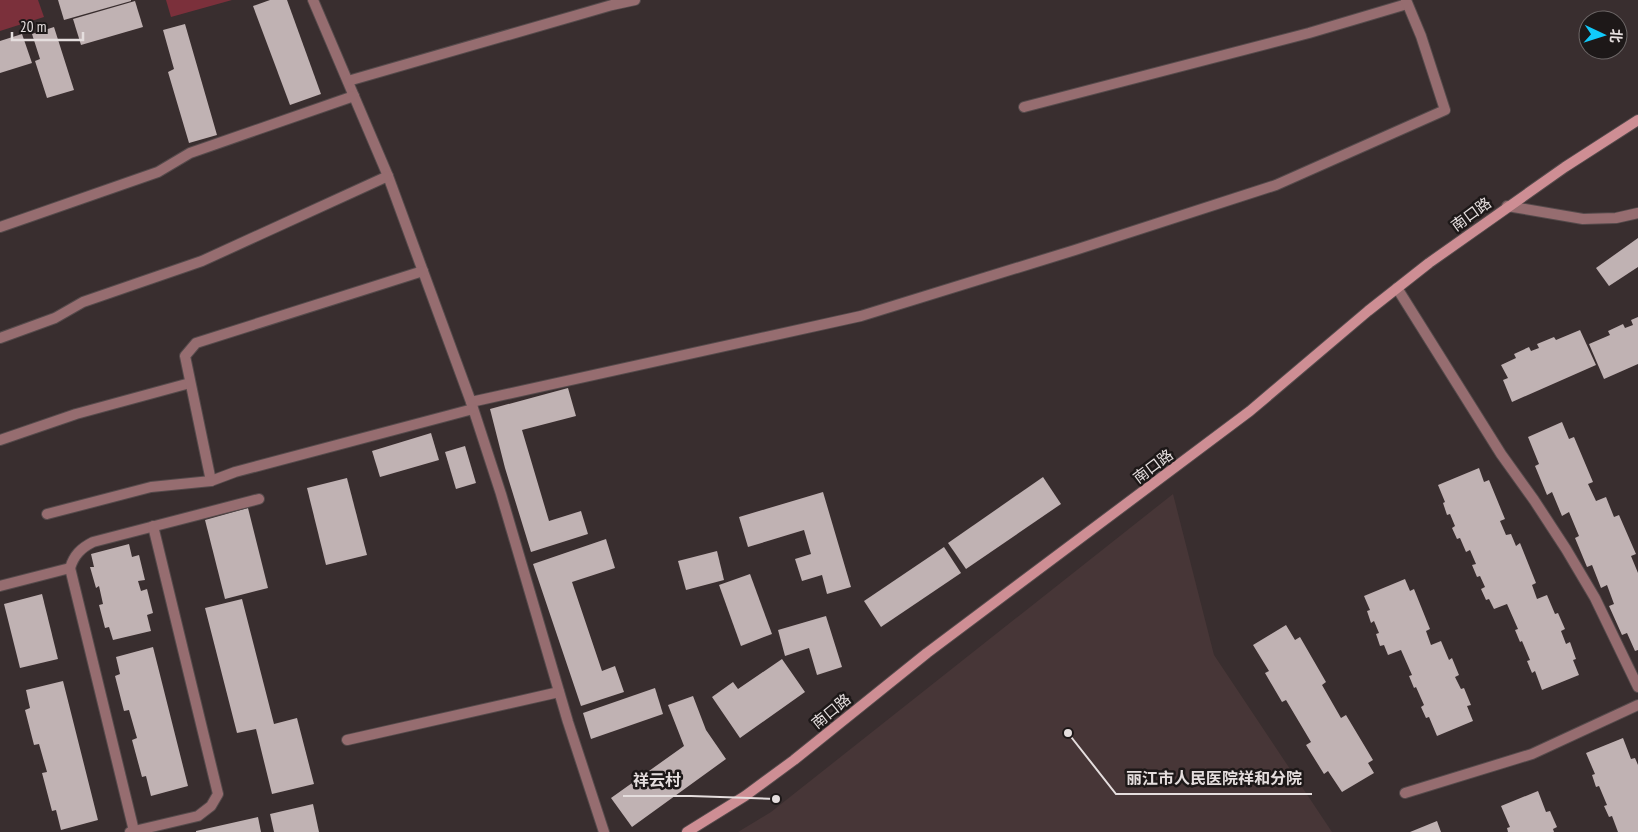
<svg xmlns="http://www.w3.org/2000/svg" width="1638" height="832" viewBox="0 0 1638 832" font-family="'PT Sans Narrow','Noto Sans SC',sans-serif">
<rect width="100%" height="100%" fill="#392e2f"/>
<polygon fill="#473637" points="1173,494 1214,655 1332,832 738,832 771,812"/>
<g fill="#7b303b">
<polygon points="0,0 38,0 44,17 0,31"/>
<polygon points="166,0 232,0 171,17"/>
</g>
<g fill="#c0b2b3">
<polygon points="58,0 131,0 131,1 64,20"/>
<polygon points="270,0 287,0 321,94 290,105 253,6"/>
<polygon points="135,1 143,27 81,45 73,19"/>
<polygon points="185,24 217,135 189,143 168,72 174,69 163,30"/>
<polygon points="54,27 74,90 47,98 35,61 40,59 32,34"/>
<polygon points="22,34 32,63 0,73 0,41"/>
<polygon points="1638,238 1638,267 1609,286 1596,268"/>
<polygon points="1638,317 1638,364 1604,379 1589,344 1610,335 1608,331 1623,324 1625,328 1633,325 1631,320"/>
<polygon points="1580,330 1596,365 1512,402 1503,380 1508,378 1501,365 1516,358 1514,354 1529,347 1531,351 1539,348 1537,344 1554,337 1556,340"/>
<polygon points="568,388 576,416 522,430 549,521 581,511 588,534 531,552 505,468 490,409"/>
<polygon points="1562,422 1569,439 1574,437 1593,482 1588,484 1596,501 1606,497 1614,517 1619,515 1636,554 1631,556 1638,573 1638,650 1635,651 1627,633 1622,635 1609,606 1614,604 1607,585 1601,588 1592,565 1587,567 1575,538 1579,536 1569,512 1562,516 1552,492 1547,495 1535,466 1539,464 1528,437"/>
<polygon points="431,433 439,460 380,477 372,451"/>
<polygon points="465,446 476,483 456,489 445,452"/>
<polygon points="1479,468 1484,482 1489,480 1505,519 1500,521 1506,535 1511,534 1516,546 1520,543 1536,583 1532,585 1537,599 1547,595 1555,614 1558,613 1565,629 1561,631 1566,644 1570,642 1576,659 1573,660 1579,675 1542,690 1535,671 1532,673 1527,661 1530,660 1522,641 1520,642 1515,630 1518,629 1507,604 1494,609 1489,599 1486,600 1481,589 1485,587 1480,576 1477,577 1472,565 1476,564 1470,550 1466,552 1460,538 1457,539 1452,528 1455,526 1450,514 1447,515 1443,503 1445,502 1438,485"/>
<polygon points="1043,477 1061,504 966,569 948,543"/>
<polygon points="347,478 367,555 326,565 307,488"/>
<polygon points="823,492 851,587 827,594 822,575 802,581 795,559 811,554 804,530 748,547 739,517"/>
<polygon points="248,508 268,588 225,599 205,520"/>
<polygon points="606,539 615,568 572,582 602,671 615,666 624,692 581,706 533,564"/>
<polygon points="129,544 132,557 139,555 145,580 138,581 141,591 147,589 153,613 147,615 151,631 113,640 109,627 105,628 99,605 103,604 99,586 96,588 90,567 94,567 91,554"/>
<polygon points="944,547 961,573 881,627 864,601"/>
<polygon points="717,551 724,580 686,590 678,561"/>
<polygon points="750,574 772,634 741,646 719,585"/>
<polygon points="1405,579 1410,591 1414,589 1430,629 1426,631 1431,645 1441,641 1449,660 1452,658 1459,675 1455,677 1461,689 1464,688 1471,705 1467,706 1473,721 1437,736 1429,717 1426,718 1421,707 1424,705 1416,687 1414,688 1409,676 1412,675 1401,650 1388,655 1384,645 1380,646 1376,634 1379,633 1374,621 1371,623 1367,611 1370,610 1364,596"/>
<polygon points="42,594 58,659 20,668 4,604"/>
<polygon points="242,599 274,724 297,718 314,784 272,794 256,729 237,733 205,608"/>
<polygon points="826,616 842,667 817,675 809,648 785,656 778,630"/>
<polygon points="1286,625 1295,640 1300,637 1326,682 1322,685 1341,718 1346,715 1373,760 1368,763 1374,773 1342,792 1328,771 1324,774 1306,745 1311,742 1286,700 1282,702 1265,673 1269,671 1253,645"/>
<polygon points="153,647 188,786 151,796 146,776 142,777 132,740 137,738 129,710 124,711 115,676 120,674 116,657"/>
<polygon points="782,659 805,692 740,738 712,697 733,682 738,689"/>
<polygon points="63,681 98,820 61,830 56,810 52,811 42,773 47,772 39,744 34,745 25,710 30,708 26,690"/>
<polygon points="655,688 663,714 591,739 583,713"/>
<polygon points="693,696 706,730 726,759 632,827 611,798 684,746 668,705"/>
<polygon points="1623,738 1631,759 1635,758 1638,765 1638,832 1618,832 1612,816 1609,817 1604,806 1607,805 1599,786 1596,787 1592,775 1595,774 1586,753"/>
<polygon points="1538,791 1546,812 1550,811 1557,827 1553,829 1554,832 1508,832 1507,828 1510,827 1501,806"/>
<polygon points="313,804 319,832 274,832 270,814"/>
<polygon points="258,817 261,832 196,832 196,831"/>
<polygon points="1437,821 1441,832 1410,832"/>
</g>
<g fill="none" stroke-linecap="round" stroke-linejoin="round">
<defs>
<g id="service">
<polyline points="1507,206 1583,219 1616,218 1638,213"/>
<polyline points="1397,288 1501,454 1534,500 1566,549 1595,598 1638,687"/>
<polyline points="70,568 134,831"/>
<path d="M0,586L70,568C74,555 81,548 93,542L259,499"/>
<polyline points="347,740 559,692"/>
<polyline points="1405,793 1532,754 1638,705"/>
<polyline points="130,832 198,816 211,806 218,794 153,526"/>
</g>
<g id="minor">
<polyline points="313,0 388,176 471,402 501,494 568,722 604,832"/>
<polyline points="348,81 612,5 635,0"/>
<polyline points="1024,107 1309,33 1407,4"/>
<polyline points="0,227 158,172 190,153 354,96"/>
<polyline points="0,338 55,318 83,302 202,261 388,176"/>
<polyline points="471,402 861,316 1075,250 1276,185 1445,110 1421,36 1406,0"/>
<polyline points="0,440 76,414 190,383"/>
<polyline points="211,481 185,356 196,343 423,271"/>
<polyline points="47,514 151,487 211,481 235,472 473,409"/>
</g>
<polyline id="secondary" points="687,832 745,796 794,760 927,653 1250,411 1368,311 1429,263 1565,167 1638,120"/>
</defs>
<use href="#service" stroke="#554a4b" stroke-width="12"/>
<use href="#minor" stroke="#554a4b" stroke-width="12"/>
<use href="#secondary" stroke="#554a4b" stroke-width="12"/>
<use href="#service" stroke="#966d70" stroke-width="10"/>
<use href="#minor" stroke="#966d70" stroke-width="10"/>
<use href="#secondary" stroke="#ce8e94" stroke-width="10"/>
</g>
<g text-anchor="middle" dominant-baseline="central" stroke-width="5" stroke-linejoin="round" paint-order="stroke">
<g font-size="15" fill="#e5dede" stroke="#1d1818">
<text transform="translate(1471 214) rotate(-36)">南口路</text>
<text transform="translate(1153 466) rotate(-37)">南口路</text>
<text transform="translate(831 711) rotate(-39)">南口路</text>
</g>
</g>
<path fill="none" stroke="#e5dede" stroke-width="2" d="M1068 733L1116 794H1312M776 799L691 796H623"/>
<g fill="#e5dede" stroke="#1d1818" stroke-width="2">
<circle cx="1068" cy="733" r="5"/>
<circle cx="776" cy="799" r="5"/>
</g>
<g font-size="16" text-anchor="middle" font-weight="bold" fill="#e5dede" stroke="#1d1818" stroke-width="5" stroke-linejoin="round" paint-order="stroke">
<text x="1214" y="784">丽江市人民医院祥和分院</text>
<text x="657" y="786">祥云村</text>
</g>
<g transform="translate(1603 35) rotate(94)"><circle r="24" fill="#1d1818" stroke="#6d6767"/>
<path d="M0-4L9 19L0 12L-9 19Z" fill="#11cafb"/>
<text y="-8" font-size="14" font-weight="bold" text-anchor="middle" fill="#e5dede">北</text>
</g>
<path d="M12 32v8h71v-8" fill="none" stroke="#e5dede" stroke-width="2.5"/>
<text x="20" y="32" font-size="15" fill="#e5dede" stroke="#1d1818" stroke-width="4" paint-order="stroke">20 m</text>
</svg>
